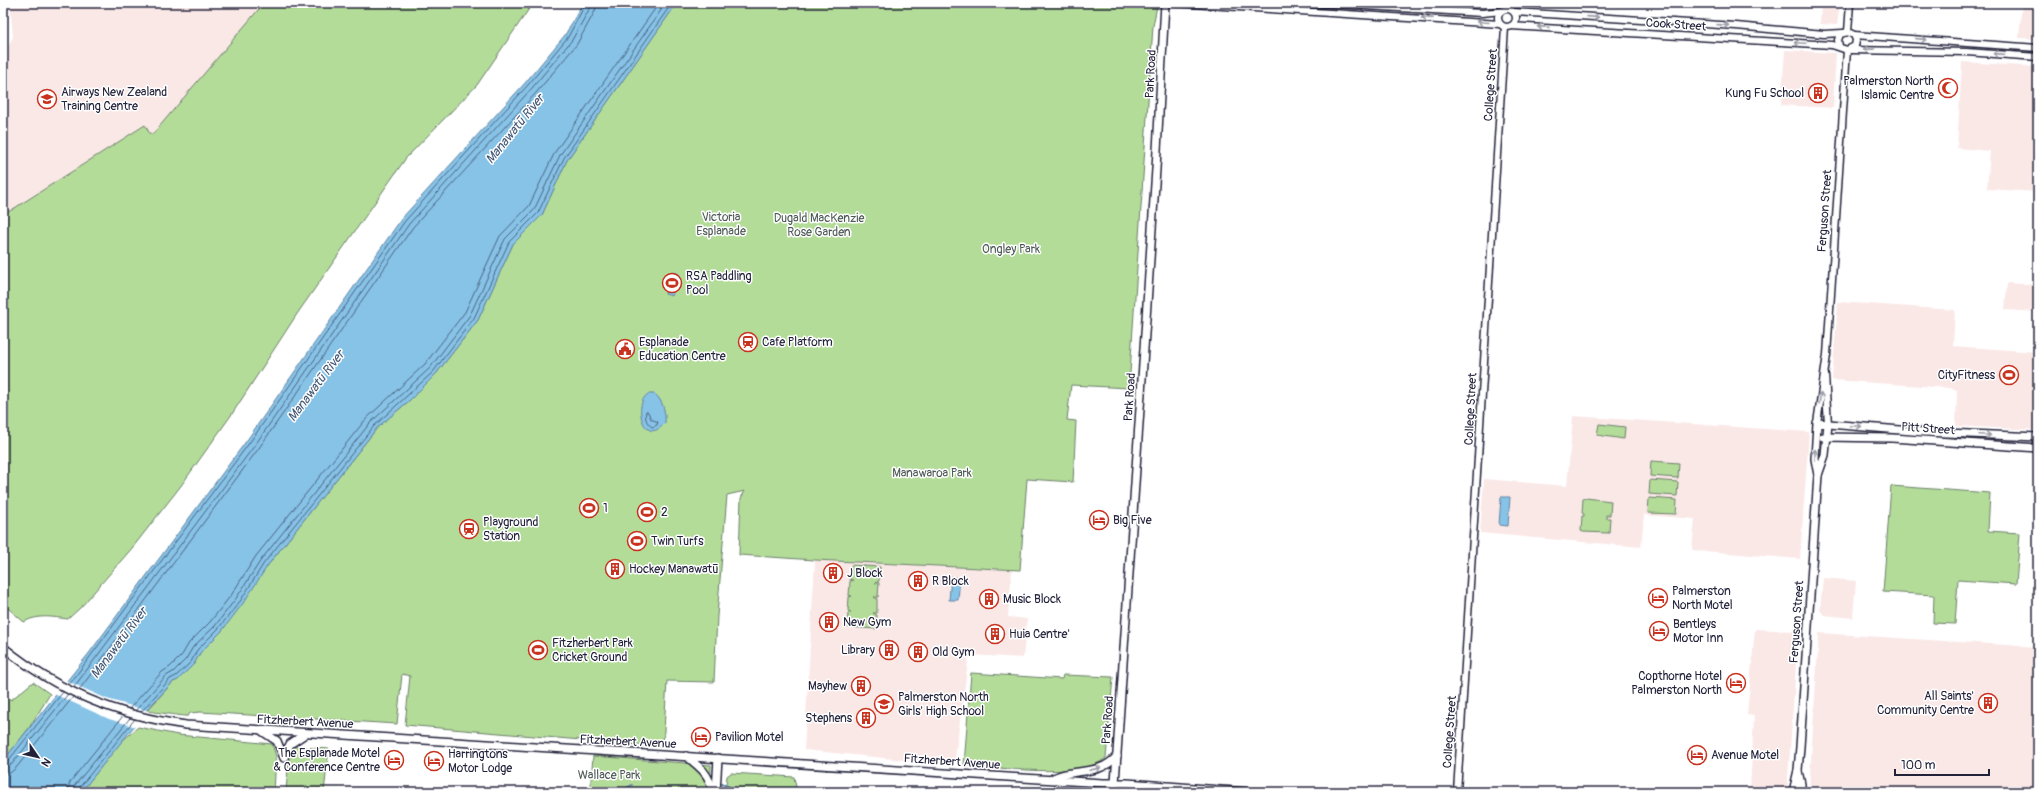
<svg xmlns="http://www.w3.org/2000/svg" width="2041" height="795" viewBox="0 0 2041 795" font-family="Pangolin,sans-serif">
<rect width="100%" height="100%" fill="#fff"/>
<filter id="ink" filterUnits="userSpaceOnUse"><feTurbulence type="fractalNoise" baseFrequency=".025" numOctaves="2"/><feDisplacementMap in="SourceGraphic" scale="8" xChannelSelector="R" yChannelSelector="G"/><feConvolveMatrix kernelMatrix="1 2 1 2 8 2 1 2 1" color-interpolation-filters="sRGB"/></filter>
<g filter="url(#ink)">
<g fill="#fae8e7">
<polygon points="10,3 264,3 153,134 150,134 145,125 10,211 3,211 3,56 13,37"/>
<polygon points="1821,3 1840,3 1837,25 1820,24"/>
<polygon points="2022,3 2038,3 2038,39 2019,38"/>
<polygon points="1785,50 1836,53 1833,108 1781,105"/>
<polygon points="1962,62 2038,67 2038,192 1987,189 1990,151 1957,148"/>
<polygon points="2007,283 2038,285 2038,312 2005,310"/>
<polygon points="1838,302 1955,310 1953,346 2038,352 2038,430 1956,426 1957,390 1950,388 1832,380"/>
<polygon points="1573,416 1809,432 1800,559 1692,550 1695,519 1644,515 1641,547 1480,533 1484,479 1567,486"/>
<polygon points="815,560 1012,570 1008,617 1027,619 1023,658 969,655 954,765 804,750"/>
<polygon points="1823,578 1856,581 1853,618 1824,615 1820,610"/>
<polygon points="1755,629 1793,631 1798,637 1787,792 1750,792 1754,716 1747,715"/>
<polygon points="1819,633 2038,647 2038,792 1809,792"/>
</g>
<g fill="#b4dc99" stroke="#6b7f6a">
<path d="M264,3H533L477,85L406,158L297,314L232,414L180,487L133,547L81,607L68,619C52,617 38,614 24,622L3,604V211H10L145,125L150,134H153Z"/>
<polygon points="677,3 1107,3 1157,6 1153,26 1129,388 1071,385 1067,420 1076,421 1073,482 1027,479 1020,570 815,560 739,555 741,498 745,491 727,495 717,616 714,682 667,681 663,747 405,725 410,676 402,674 397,724 200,712 190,713 188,716 184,716 147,711 173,682 178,680 194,664 200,653 221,632 268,565 377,428 410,400 436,374 478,320 513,244 542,215 567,160"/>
<polygon points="1599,424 1625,427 1624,439 1597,435"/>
<polygon points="1651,461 1679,463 1678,478 1650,476"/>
<polygon points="1650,480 1678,482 1677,496 1649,494"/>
<polygon points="1891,486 1990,493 1988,531 2020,533 2016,584 1958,580 1955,624 1933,623 1934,595 1883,592"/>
<polygon points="1586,498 1611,501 1610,515 1606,515 1606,518 1610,518 1609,533 1583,532 1581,531 1582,516 1584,516 1584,514 1582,513 1583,499"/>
<polygon points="1649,498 1677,500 1676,514 1648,513"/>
<polygon points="851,565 880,567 879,581 875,583 879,583 878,597 874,597 877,599 877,613 873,613 877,615 876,629 847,627 848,613 851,612 848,611 849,597 852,596 849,596 850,581 853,580 850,580"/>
<path d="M971,673L1062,679L1063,675L1113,677L1106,758C1080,780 999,767 964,765Z"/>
<polygon points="33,682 50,694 29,728 3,761 3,693 11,700"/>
<polygon points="138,727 178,735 272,744 276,756 274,792 81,792 121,742"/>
<polygon points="290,746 329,749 324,792 286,791"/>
<polygon points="593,756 711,765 710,792 590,792"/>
<polygon points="731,773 794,777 797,792 725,792 727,776"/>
</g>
<g fill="#87c3e7" stroke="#5f83a2">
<polygon points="583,3 677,3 567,160 542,215 513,244 478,320 436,374 410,400 377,428 268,565 244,602 221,632 200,653 194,664 178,680 173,682 152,704 81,792 3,792 3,761 90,652 247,440 402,218 525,83 565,35"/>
<polygon points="672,271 679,274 677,280 678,285 674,290 672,296 665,294 666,281"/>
<path d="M648,394H655C663,401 666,413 665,423C644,448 632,404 648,394Z"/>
<polygon points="1501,497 1510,497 1508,526 1499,525"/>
<polygon points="951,577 960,578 958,600 949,600"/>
</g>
<polygon fill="#fff" points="65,680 107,699 149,711 136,727 109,719 54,694"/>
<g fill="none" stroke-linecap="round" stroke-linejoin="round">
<g stroke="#4a6280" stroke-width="1">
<path d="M646,412H648L651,419L658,422L657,425L652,427C647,424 644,417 646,412Z"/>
<polyline points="69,685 250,442 405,221 528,85 568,37 586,3"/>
<polyline points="74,687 255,445 409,224 532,88 572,40 590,8 591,3"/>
<polyline points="79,690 259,448 413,227 536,93 577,44 595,11 597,3"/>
<polyline points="130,708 162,672 170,667 182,655 189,643 210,622 232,594 256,556 366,419 425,364 465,312 500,236 529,206 555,152 659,3"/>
<polyline points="136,710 166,676 173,672 186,659 193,647 215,626 237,597 261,560 370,423 430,368 470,315 505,239 534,210 560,155 666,3"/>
<polyline points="141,712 170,679 176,676 191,662 197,650 218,629 241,600 264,563 374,426 433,372 474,318 509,242 538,213 564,158 672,3"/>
<polyline points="3,763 8,761 63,692"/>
<polyline points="3,768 12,764 68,694"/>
<polyline points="3,774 10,773 16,768 73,697"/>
<polyline points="67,792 70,782 123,716"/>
<polyline points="73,792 75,785 130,718"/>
<polyline points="78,792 79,788 135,719"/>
</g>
<g stroke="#5f83a2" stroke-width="2">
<polyline points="719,783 744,792"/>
<polyline points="620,792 632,785"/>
</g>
<defs>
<g id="tertiary">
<polyline points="1176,3 1500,24"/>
<polyline points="1317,3 1482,13 1501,11"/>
<circle cx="1507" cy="18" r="9"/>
<polyline points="1514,12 1736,26 1824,34 1843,33"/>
<polyline points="1511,26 1832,45 1847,50 1855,46 1856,40 1854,35 1848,32 1840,34 1838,40 1839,47"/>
<polyline points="1848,32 1850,3"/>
<polyline points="1854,35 2038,48"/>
<polyline points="1851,50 1966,52 2038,57"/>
<polyline points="1825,375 1828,424"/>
<polyline points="1817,423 1827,355 1847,50"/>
<polyline points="1115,792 1115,783"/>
<polyline points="1457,792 1505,27"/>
</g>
<g id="secondary">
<polyline points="1823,437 1892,438 2038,448"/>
<polyline points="1818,475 1815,459 1817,423 1924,432 2038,437"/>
<path d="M3,647C59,692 115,715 186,725L1103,783H1127L1248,792"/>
<polyline points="262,731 277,741 284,758"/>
<path d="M686,756C699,766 711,775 712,792"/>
<polyline points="284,757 290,744 305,734"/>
<polyline points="1798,771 1801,784 1801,792"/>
<path d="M1053,778C1059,776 1065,773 1071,773C1089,770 1104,771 1117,756"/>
<polyline points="1115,783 1156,169 1165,3"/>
<polyline points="716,792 718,758"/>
<polyline points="1793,792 1798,770 1800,747 1818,475 1825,455 1828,424"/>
</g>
</defs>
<use href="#tertiary" stroke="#22223b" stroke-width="9"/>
<use href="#secondary" stroke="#22223b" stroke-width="10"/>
<use href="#tertiary" stroke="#fff" stroke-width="6"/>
<use href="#secondary" stroke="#fff" stroke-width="7"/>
</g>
<defs><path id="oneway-shaft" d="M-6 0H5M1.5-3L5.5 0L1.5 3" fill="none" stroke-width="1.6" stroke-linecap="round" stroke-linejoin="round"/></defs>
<g stroke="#9c9ca7">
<use href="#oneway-shaft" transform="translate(1593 17) rotate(4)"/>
<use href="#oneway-shaft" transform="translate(1427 18) rotate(-176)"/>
<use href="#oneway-shaft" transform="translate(1483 22) rotate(-175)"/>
<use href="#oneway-shaft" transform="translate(1723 25) rotate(4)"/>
<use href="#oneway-shaft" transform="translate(1543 27) rotate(-176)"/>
<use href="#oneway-shaft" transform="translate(1921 39) rotate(4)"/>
<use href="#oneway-shaft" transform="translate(1800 43) rotate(-177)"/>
<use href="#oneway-shaft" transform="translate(1869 49) rotate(-179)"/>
<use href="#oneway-shaft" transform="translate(1999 54) rotate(-176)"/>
<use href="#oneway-shaft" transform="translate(1820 398) rotate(-82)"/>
<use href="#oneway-shaft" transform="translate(1856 426) rotate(3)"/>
<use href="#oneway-shaft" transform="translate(1985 435) rotate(3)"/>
<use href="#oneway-shaft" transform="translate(1815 455) rotate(-91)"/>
<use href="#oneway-shaft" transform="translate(1095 769) rotate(-13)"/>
</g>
</g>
<defs>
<symbol id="mosque-ring" viewBox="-11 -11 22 22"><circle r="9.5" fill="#fff" stroke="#c8321e" stroke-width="1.5"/><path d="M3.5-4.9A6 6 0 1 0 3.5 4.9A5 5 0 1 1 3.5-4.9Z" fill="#c8321e"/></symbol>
<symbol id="building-ring" viewBox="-11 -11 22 22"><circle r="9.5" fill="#fff" stroke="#c8321e" stroke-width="1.5"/><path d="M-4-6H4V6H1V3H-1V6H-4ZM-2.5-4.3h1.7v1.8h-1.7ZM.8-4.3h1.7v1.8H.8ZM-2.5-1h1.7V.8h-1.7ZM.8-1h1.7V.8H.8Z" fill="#c8321e"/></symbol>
<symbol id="university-ring" viewBox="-11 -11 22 22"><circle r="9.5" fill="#fff" stroke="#c8321e" stroke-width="1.5"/><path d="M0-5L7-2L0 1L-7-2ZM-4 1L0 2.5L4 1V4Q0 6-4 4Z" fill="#c8321e"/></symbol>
<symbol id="stadium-ring" viewBox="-11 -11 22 22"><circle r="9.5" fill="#fff" stroke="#c8321e" stroke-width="1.5"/><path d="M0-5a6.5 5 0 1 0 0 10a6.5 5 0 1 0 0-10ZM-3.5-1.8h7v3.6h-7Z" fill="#c8321e"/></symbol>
<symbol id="station-ring" viewBox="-11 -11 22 22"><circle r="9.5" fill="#fff" stroke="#c8321e" stroke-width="1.5"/><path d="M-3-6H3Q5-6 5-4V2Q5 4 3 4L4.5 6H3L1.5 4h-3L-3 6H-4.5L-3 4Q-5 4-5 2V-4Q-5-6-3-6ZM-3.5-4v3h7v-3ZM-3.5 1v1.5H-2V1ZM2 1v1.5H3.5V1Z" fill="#c8321e"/></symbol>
<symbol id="civic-ring" viewBox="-11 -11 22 22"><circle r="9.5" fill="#fff" stroke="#c8321e" stroke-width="1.5"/><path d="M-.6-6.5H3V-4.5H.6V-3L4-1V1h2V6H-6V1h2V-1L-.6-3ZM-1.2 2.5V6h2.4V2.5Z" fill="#c8321e"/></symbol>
<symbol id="hotel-ring" viewBox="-11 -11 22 22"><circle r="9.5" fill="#fff" stroke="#c8321e" stroke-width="1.5"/><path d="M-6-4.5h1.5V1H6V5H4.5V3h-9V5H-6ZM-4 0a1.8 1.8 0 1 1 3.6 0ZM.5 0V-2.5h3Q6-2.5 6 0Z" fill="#c8321e"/></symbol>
<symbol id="school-ring" viewBox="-11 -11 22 22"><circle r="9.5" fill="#fff" stroke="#c8321e" stroke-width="1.5"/><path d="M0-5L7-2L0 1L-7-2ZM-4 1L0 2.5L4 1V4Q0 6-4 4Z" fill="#c8321e"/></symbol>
</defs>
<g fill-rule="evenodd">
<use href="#mosque-ring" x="1937" y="77" width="22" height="22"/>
<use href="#building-ring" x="1807" y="82" width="22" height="22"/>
<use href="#university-ring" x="36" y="88" width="22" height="22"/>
<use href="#stadium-ring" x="661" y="272" width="22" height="22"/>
<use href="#station-ring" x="737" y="331" width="22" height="22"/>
<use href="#civic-ring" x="614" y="338" width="22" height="22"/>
<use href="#stadium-ring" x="1998" y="364" width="22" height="22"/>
<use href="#stadium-ring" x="578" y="497" width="22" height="22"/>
<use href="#stadium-ring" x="636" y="501" width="22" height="22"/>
<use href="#hotel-ring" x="1088" y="509" width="22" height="22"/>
<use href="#station-ring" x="458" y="518" width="22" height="22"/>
<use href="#stadium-ring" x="626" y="530" width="22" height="22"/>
<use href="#building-ring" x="604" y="558" width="22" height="22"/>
<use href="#building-ring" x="822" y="562" width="22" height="22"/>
<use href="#building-ring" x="907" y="570" width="22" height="22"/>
<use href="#hotel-ring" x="1647" y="587" width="22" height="22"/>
<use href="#building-ring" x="978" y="588" width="22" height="22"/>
<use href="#building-ring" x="818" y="611" width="22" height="22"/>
<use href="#hotel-ring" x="1648" y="620" width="22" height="22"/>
<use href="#building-ring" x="984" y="623" width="22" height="22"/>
<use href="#stadium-ring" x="527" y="639" width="22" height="22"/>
<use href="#building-ring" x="878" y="639" width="22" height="22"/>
<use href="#building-ring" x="907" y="641" width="22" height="22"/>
<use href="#hotel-ring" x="1725" y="672" width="22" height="22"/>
<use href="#building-ring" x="850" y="675" width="22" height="22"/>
<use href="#building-ring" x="1977" y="692" width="22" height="22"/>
<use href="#school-ring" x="873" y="693" width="22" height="22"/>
<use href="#building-ring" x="855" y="707" width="22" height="22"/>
<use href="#hotel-ring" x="690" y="726" width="22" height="22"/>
<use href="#hotel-ring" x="1686" y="744" width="22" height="22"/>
<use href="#hotel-ring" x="383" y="749" width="22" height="22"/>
<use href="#hotel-ring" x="423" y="750" width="22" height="22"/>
</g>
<g text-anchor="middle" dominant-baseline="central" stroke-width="3" stroke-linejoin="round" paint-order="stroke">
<g font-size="12" fill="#22223b" stroke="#fff">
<text transform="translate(1676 25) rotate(4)">Cook Street</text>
<text transform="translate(1151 74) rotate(-87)">Park Road</text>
<text transform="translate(1491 85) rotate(-86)">College Street</text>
<text transform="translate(1825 211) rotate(-86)">Ferguson Street</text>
<text transform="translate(1130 397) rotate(-86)">Park Road</text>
<text transform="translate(1471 409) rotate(-87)">College Street</text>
<text transform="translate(1928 429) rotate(4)">Pitt Street</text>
<text transform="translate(1797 622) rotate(-86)">Ferguson Street</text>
<text transform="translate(1108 720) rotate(-86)">Park Road</text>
<text transform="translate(305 722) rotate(3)">Fitzherbert Avenue</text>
<text transform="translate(1450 732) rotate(-86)">College Street</text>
<text transform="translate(628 742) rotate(3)">Fitzherbert Avenue</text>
<text transform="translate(952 762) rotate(4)">Fitzherbert Avenue</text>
</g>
<g font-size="12" fill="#22223b" stroke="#fff" text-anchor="start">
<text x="1934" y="81" text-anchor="end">Palmerston North<tspan x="1934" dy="14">Islamic Centre</tspan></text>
<text x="61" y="92">Airways New Zealand<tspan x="61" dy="14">Training Centre</tspan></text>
<text x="1804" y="93" text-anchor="end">Kung Fu School</text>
<text x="686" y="276">RSA Paddling<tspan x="686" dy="14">Pool</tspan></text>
<text x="639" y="342">Esplanade<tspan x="639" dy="14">Education Centre</tspan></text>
<text x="762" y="342">Cafe Platform</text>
<text x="1995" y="375" text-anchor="end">CityFitness</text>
<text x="603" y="508">1</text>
<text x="661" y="512">2</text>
<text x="1113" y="520">Big Five</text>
<text x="483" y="522">Playground<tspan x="483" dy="14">Station</tspan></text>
<text x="651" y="541">Twin Turfs</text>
<text x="629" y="569">Hockey Manawatū</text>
<text x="847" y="573">J Block</text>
<text x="932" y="581">R Block</text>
<text x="1672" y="591">Palmerston<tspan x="1672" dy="14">North Motel</tspan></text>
<text x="1003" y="599">Music Block</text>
<text x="843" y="622">New Gym</text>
<text x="1673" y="624">Bentleys<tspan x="1673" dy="14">Motor Inn</tspan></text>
<text x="1009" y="634">Huia Centre'</text>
<text x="552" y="643">Fitzherbert Park<tspan x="552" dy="14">Cricket Ground</tspan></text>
<text x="875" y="650" text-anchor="end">Library</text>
<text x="932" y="652">Old Gym</text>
<text x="1722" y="676" text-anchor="end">Copthorne Hotel<tspan x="1722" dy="14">Palmerston North</tspan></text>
<text x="847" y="686" text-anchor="end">Mayhew</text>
<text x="1974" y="696" text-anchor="end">All Saints'<tspan x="1974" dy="14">Community Centre</tspan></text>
<text x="898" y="697">Palmerston North<tspan x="898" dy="14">Girls' High School</tspan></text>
<text x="852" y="718" text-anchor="end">Stephens</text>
<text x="715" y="737">Pavilion Motel</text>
<text x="380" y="753" text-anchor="end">The Esplanade Motel<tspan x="380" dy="14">&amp; Conference Centre</tspan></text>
<text x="448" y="754">Harringtons<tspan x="448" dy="14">Motor Lodge</tspan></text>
<text x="1711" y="755">Avenue Motel</text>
</g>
<g font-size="12" fill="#4e5a57" stroke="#fff">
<text x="721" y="217">Victoria<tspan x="721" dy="14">Esplanade</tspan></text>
<text x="819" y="218">Dugald MacKenzie<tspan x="819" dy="14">Rose Garden</tspan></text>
<text x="1011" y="249">Ongley Park</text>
<text x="932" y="473">Manawaroa Park</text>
<text x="609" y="775">Wallace Park</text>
</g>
<g font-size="13" font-style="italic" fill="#455a77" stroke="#fff">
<text transform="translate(515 129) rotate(-51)">Manawatū River</text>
<text transform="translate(316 386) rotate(-53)">Manawatū River</text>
<text transform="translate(119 643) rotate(-53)">Manawatū River</text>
</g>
</g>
<rect width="2041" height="795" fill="none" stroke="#fff" stroke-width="16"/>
<rect x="8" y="8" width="2025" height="779" fill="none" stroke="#22223b" stroke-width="1.5" filter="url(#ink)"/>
<g transform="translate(38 757) rotate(124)" stroke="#ffffff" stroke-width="3" paint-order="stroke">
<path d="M0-3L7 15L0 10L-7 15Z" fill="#22223b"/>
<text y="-6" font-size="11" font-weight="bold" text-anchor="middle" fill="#22223b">N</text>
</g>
<path d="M1895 769v6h94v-6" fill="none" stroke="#22223b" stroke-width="2"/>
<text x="1901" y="769" font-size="12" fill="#22223b" stroke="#ffffff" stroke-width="3" paint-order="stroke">100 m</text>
</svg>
